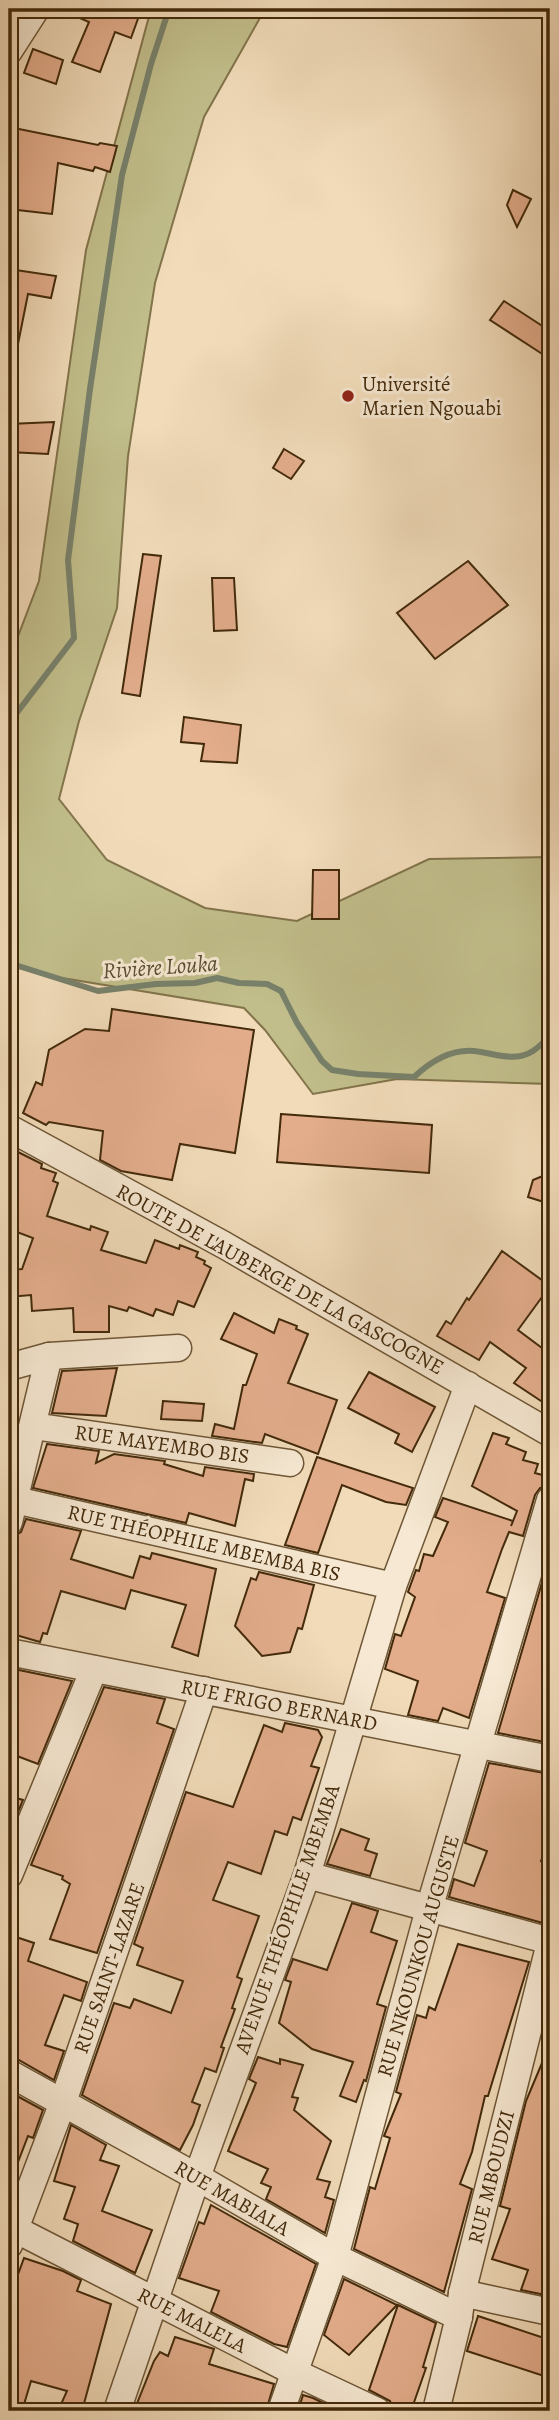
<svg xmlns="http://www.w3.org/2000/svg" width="559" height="2420" viewBox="0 0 559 2420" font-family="Alegreya,serif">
<rect width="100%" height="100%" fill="#f1dbb9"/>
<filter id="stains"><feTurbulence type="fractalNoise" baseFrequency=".00286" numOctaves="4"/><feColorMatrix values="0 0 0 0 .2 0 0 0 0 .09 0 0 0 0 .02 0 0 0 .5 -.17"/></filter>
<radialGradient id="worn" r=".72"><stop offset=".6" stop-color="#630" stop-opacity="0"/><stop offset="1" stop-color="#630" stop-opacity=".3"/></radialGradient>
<polygon fill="#c1be8b" stroke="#82744b" stroke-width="2" points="151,9 265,9 204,117 155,283 128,456 117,608 79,721 59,799 107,860 205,908 297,921 429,859 550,857 550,1084 397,1079 313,1094 265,1030 244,1008 44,975 9,965 9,660 39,581 86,250"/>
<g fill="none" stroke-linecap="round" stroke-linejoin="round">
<g stroke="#78816b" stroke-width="6">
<polyline points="9,723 74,638 68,560 90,389 122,175 151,64 169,9"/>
<path d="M9,963L98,991L156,984L195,983L217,978L239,983L267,984L281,991L297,1023L322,1061L332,1070L358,1074L414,1077C430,1062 451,1049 474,1051C494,1053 514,1063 533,1051C539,1047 545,1041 550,1036"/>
</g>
</g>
<g fill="#e3ad8c" stroke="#432a0b" stroke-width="2">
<polygon points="59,9 130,9 140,13 131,38 115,32 100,72 72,62 89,22"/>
<polygon points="33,49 63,60 56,84 24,73"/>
<polygon points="9,127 98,145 100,143 117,146 110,172 95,167 93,171 58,163 52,214 9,209"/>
<polygon points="513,190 531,199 517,227 507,205"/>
<polygon points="9,269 56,276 51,298 28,294 17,349 9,348"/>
<polygon points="504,301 550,331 550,359 490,320"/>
<polygon points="54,422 48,454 9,452 9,424"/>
<polygon points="284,449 304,461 291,479 273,468"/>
<polygon points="143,554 161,556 140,696 122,693"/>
<polygon points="468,561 508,605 435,659 397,613"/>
<polygon points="212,578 234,578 237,630 214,631"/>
<polygon points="184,717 241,725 237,763 201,761 204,744 181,742"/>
<polygon points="313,870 339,870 339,919 312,919"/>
<polygon points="112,1009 254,1030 235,1153 180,1144 172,1180 121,1171 100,1160 103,1131 49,1122 46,1125 23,1113 36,1082 42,1085 49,1050 85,1029 109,1031"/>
<polygon points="281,1114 432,1125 429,1173 277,1162"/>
<polygon points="18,1152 42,1164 41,1168 56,1173 53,1181 58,1183 47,1216 90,1230 91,1226 108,1232 101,1250 146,1263 155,1240 179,1249 180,1245 198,1252 196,1257 205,1261 204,1264 211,1268 194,1307 178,1301 173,1315 156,1309 153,1316 129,1307 127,1311 109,1306 109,1332 74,1332 73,1308 32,1311 31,1295 9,1297 9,1270 22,1269 33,1238 9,1229 9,1157"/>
<polygon points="550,1173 550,1204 528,1197 533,1180"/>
<polygon points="502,1251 550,1286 518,1330 550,1354 550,1407 514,1383 526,1368 490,1342 479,1360 437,1336 446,1321 451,1324 467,1298 469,1300"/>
<polygon points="234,1313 274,1333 279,1319 297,1326 296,1329 308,1334 288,1383 337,1400 318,1454 265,1434 262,1443 212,1436 215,1424 234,1429 243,1385 246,1385 257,1354 221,1339"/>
<polygon points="117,1368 106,1416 52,1413 62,1371"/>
<polygon points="369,1372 435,1407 412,1452 395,1443 399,1434 348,1408"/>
<polygon points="163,1401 204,1404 202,1421 161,1419"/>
<polygon points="493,1433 509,1438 506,1444 526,1452 523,1460 538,1464 535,1473 546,1476 544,1483 550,1485 540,1488 535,1495 523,1536 509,1532 502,1549 487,1592 505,1598 469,1718 443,1708 438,1721 408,1715 418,1681 385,1669 395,1634 401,1636 415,1597 408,1592 416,1570 419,1571 424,1554 433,1556 448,1522 435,1517 443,1498 513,1521 511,1526 517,1511 472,1486"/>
<polygon points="47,1444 99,1451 96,1463 114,1454 165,1461 164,1464 203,1476 205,1467 254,1474 253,1481 245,1479 235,1526 189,1513 186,1523 33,1488"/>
<polygon points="317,1457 413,1488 406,1505 386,1502 342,1485 318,1553 285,1545"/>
<polygon points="26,1519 81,1531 71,1559 133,1578 140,1556 150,1559 152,1553 216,1569 198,1656 172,1647 186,1605 131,1590 125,1609 61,1591 47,1634 43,1633 40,1642 9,1633 9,1547 12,1537 21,1532"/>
<polygon points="550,1555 550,1743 498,1733"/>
<polygon points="259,1572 314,1585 302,1629 298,1628 290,1652 262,1656 235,1626 251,1578 256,1580"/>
<polygon points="14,1669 72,1681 38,1764 9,1753 9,1683"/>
<polygon points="104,1687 165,1699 157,1723 174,1729 97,1953 50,1939 70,1884 62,1879 63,1876 31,1865"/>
<polygon points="285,1723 318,1730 322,1737 311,1766 319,1768 301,1820 293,1817 287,1835 275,1831 261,1874 228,1862 213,1900 259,1916 237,1977 242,1979 232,2008 235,2009 221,2047 224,2048 216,2072 205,2068 192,2102 200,2105 193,2125 180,2150 82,2095 114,2003 130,2008 134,1999 171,2013 183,1981 137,1965 143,1948 134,1944 186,1792 233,1807 264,1725 282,1732"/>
<polygon points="489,1763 550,1774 550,1835 541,1861 550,1864 550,1925 449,1897 454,1879 474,1886 487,1851 465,1843"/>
<polygon points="9,1796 23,1800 10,1832 9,1832"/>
<polygon points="341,1829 369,1839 365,1850 377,1854 370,1876 327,1864"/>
<polygon points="352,1903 378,1911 371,1932 397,1941 377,2004 386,2007 366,2081 364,2080 356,2102 340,2096 353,2062 312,2049 279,2023 291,1982 285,1980 293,1959 327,1970"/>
<polygon points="13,1936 34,1943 28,1961 87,1982 81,2001 64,1995 45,2045 64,2051 54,2080 17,2059 9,2057 9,1946"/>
<polygon points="458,1944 529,1962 488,2096 485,2096 472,2152 460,2184 472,2189 444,2292 354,2249 370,2187 375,2189 390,2138 384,2136 401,2094 396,2092 417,2015 426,2018 429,2007 435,2010"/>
<polygon points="550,2044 550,2296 521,2290 528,2270 492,2259 510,2209 500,2206 526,2101"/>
<polygon points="258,2057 280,2064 280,2059 303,2065 292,2097 298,2098 294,2110 331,2141 317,2179 330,2182 325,2197 334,2200 325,2233 266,2199 271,2187 261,2183 268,2169 228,2151 256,2083 249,2079"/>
<polygon points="17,2096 43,2110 33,2138 28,2136 10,2183 9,2097 16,2100"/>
<polygon points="71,2125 106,2145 100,2160 119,2166 102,2211 152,2230 135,2273 73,2241 78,2224 64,2219 75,2187 54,2181"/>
<polygon points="211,2205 316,2264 287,2347 274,2344 211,2312 219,2291 179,2278 199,2222 204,2224"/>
<polygon points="24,2258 63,2271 81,2280 77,2291 111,2304 82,2411 58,2411 67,2391 31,2381 22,2411 9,2411 9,2299"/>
<polygon points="344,2279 397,2305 349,2355 324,2335"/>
<polygon points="398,2305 436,2323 423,2367 426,2368 411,2411 392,2408 390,2401 369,2390"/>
<polygon points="478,2316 550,2340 550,2359 544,2376 467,2351"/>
<polygon points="175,2337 214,2349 209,2364 274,2384 266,2411 134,2411 154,2361 160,2352 168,2356"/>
<polygon points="303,2395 313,2398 340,2411 298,2411"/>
</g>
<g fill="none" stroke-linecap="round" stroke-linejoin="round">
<defs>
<g id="minor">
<polyline points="9,51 36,9"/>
<polyline points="9,1128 224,1245 550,1433"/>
<polyline points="9,1367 49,1356 178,1348"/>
<polyline points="33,1426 290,1463"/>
<polyline points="15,1500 393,1586"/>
<polyline points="9,1522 49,1356"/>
<polyline points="9,1652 550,1759"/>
<polyline points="9,1875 94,1669"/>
<polyline points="307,1875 550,1941"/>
<polyline points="9,2073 197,2177 335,2257 459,2317"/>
<polyline points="9,2226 294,2372 377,2411"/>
<polyline points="9,2245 63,2102 204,1690"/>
<polyline points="462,2293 550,2312"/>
<polyline points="117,2411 197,2177 307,1875 393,1586 468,1385"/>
<polyline points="281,2411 335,2257 429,1909 550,1500"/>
<polyline points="436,2411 459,2317 462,2293 550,1943"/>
</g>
</defs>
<use href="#minor" stroke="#6e5636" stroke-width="29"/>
<use href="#minor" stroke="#f6e8d2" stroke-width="26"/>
</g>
<circle fill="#8f2418" stroke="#f6e8d2" stroke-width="2.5" cx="348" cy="396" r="7"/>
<g text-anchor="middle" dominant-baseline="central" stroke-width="6" stroke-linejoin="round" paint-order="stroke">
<g font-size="21" fill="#432a0b" stroke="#f6e8d2" text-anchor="start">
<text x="362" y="384">Université<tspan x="362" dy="24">Marien Ngouabi</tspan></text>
</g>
<g font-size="21" fill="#432a0b" stroke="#f6e8d2">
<text transform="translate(280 1279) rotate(29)">ROUTE DE L'AUBERGE DE LA GASCOGNE</text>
<text transform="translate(162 1444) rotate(8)">RUE MAYEMBO BIS</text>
<text transform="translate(204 1543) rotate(13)">RUE THÉOPHILE MBEMBA BIS</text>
<text transform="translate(279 1705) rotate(11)">RUE FRIGO BERNARD</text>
<text transform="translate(287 1919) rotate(-71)">AVENUE THÉOPHILE MBEMBA</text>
<text transform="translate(418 1956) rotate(-74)">RUE NKOUNKOU AUGUSTE</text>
<text transform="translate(109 1968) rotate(-71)">RUE SAINT-LAZARE</text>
<text transform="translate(491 2177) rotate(-76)">RUE MBOUDZI</text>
<text transform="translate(232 2198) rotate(30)">RUE MABIALA</text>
<text transform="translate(192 2320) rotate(27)">RUE MALELA</text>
</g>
<g font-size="23" font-style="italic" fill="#594e33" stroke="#f6e8d2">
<text transform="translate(160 967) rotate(-4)">Rivière Louka</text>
</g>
</g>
<rect width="559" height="2420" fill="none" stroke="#f1dbb9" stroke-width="35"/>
<rect x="10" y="10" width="538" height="2399" fill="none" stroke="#432a0b" stroke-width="3.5"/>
<rect x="18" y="18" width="524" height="2385" fill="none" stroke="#432a0b" stroke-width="2"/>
<rect width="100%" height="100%" filter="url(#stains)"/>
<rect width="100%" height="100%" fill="url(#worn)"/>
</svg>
